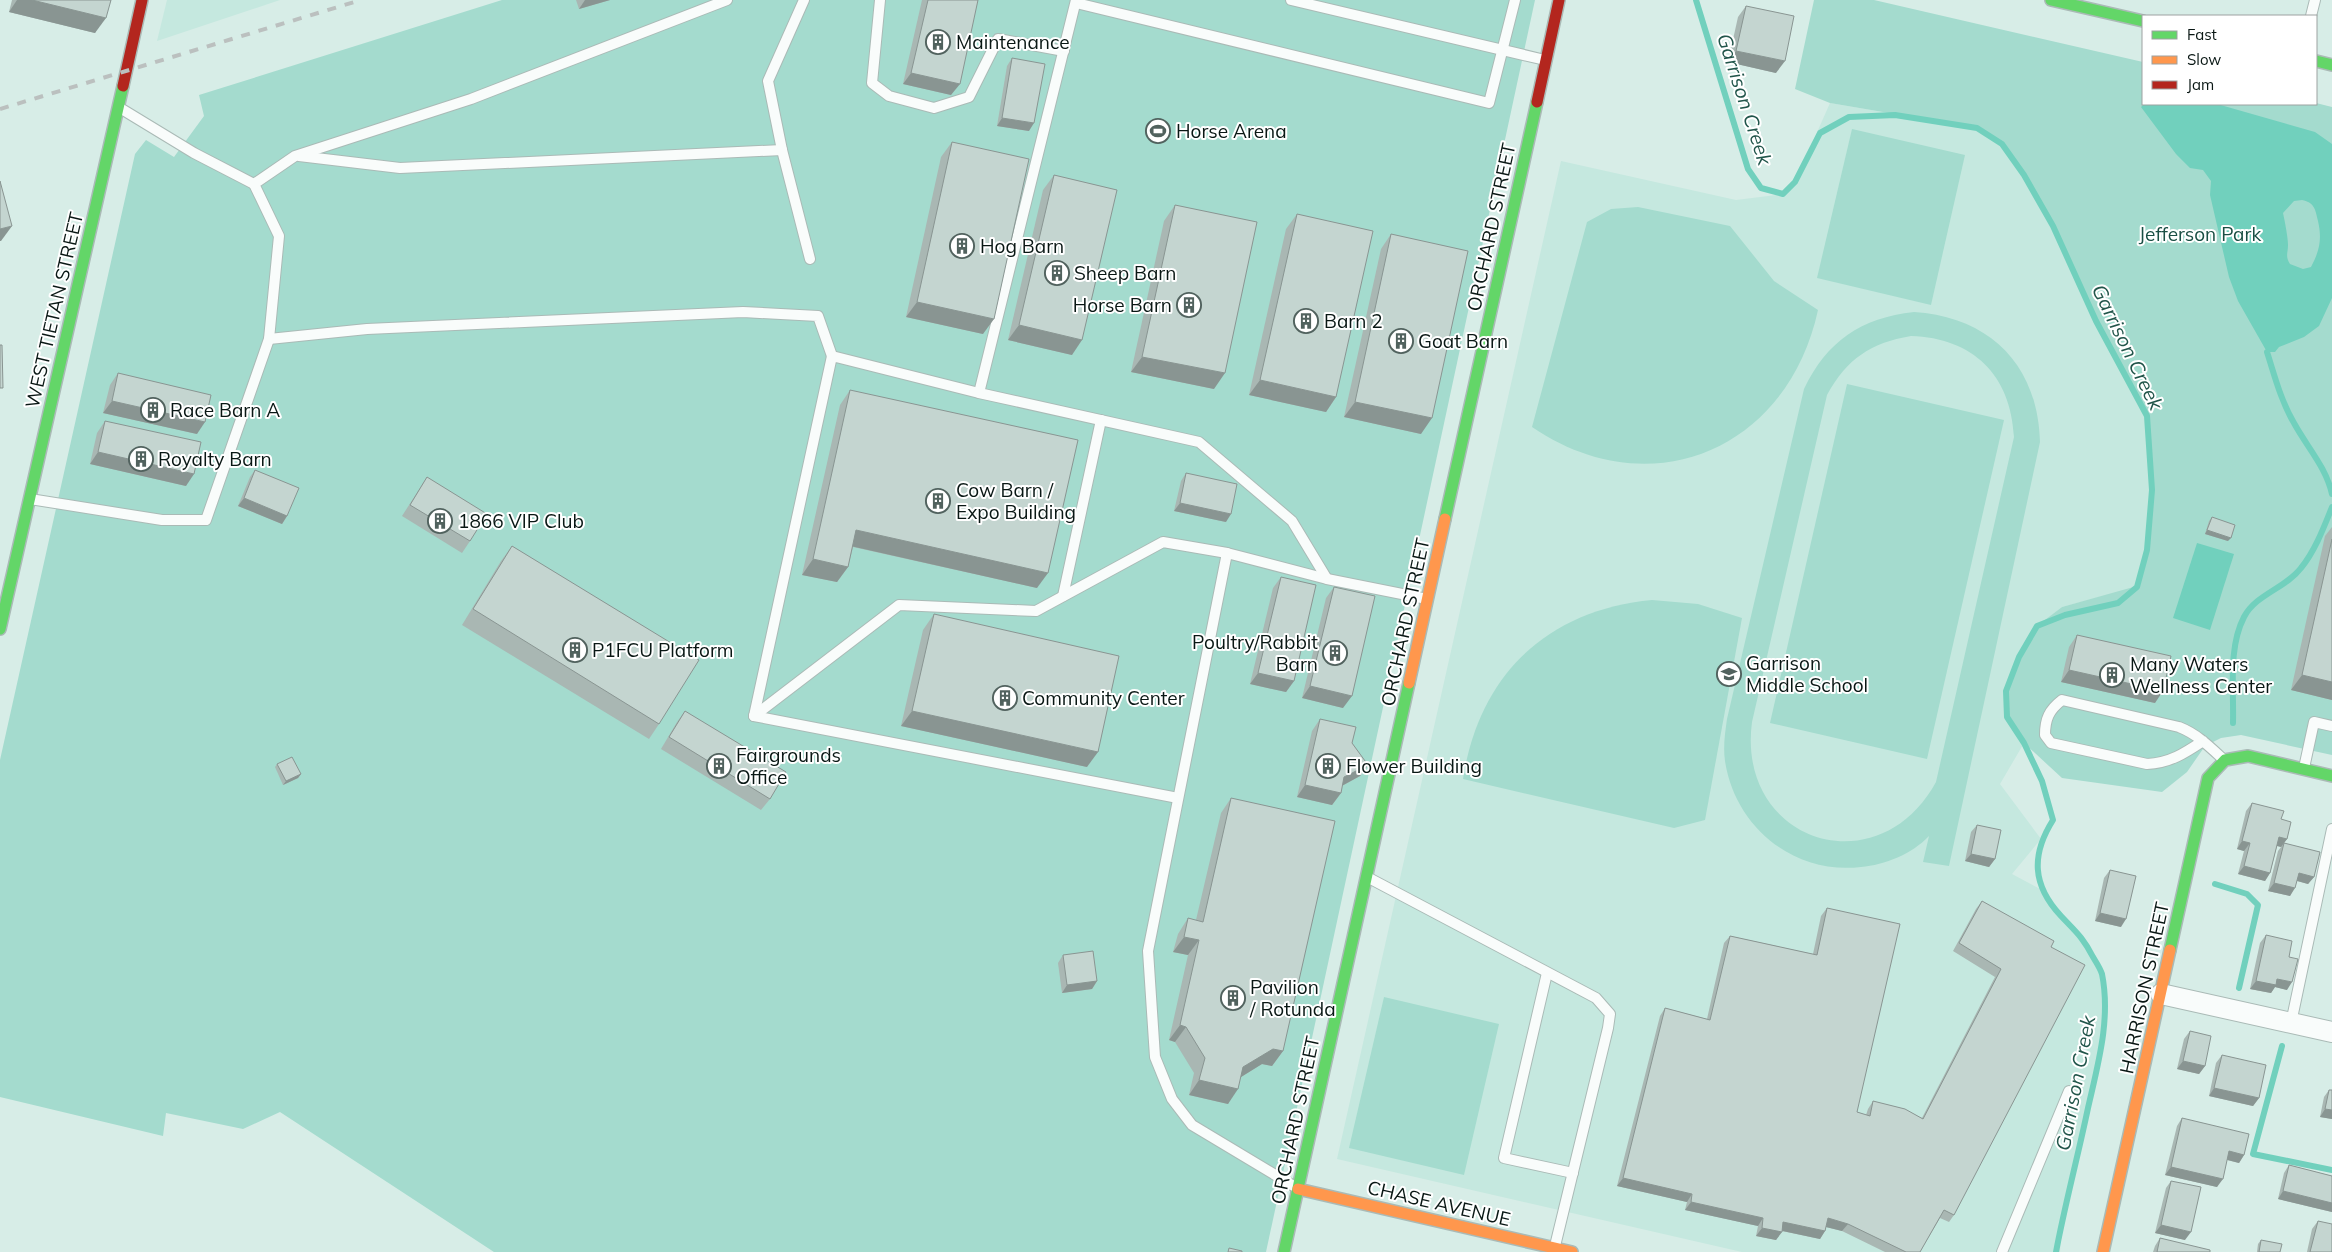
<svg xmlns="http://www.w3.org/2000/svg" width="2332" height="1252" viewBox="0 0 2332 1252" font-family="Mulish,sans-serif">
<rect width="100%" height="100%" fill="#d7ede7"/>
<g fill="#c5e8df">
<polygon points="167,0 280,0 157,41"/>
<polygon points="1830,103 1977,128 2002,144 2024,175 2053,226 2096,321 2147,416 2152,490 2147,550 2137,587 2062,607 2037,627 2007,717 2024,743 2000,784 2041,839 2012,874 2044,891 2060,915 2083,938 2101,971 2105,998 2105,1027 2061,1237 2060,1252 1742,1252 1337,1159 1561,161 1736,200 1784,194 1795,182"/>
</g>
<g fill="#a4dbce" fill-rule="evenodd">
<polygon points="502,0 1535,0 1266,1252 494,1252 280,1112 243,1129 166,1113 163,1136 0,1097 0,760 135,154 146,140 174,157 204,116 199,95"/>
<polygon points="1814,0 1874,0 2143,62 2143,104 2316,103 2332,107 2332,755 2241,735 2221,738 2205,746 2187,772 2162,792 2062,778 2024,743 2007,717 2006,691 2019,657 2037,626 2062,607 2137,586 2147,550 2152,491 2147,416 2096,321 2053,226 2024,175 2002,144 1977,128 1830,103 1795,89"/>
<polygon points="1852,129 1965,155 1931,305 1817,278"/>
<path d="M1638,207L1730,226L1774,281L1818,310C1788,449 1651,508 1532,427L1587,222L1611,209Z"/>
<path d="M1914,312C1990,317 2038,365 2040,442L1949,866L1923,862L1929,836C1912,854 1885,865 1861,867C1794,875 1735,827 1725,761C1723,747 1725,733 1727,719L1804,389C1827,341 1861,318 1914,312ZM1911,336C1973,338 2011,375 2014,437L1936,782C1878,888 1736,842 1752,722L1827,395C1847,359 1870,343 1911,336Z"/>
<polygon points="1847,384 2004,420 1927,759 1770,723"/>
<path d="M1652,600L1698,604L1742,618L1705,820L1674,828L1463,779C1479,675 1547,610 1652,600Z"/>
<polygon points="1384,997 1499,1024 1464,1175 1349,1148"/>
</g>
<g fill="#71d0bd" fill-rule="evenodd">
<path d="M2144,104H2217L2315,132L2332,144V298L2319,326L2304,337L2279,347L2275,352H2267L2238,301L2229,277L2210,195L2211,181L2203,170L2190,168L2176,154L2141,107ZM2302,200C2315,203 2315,209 2318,221C2322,239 2320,250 2311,267L2303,269L2290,264C2285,256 2288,253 2288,245C2288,238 2285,222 2283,213L2294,201Z"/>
<polygon points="2197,543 2234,554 2210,630 2173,618"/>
</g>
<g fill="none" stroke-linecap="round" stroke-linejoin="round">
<g stroke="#71d0bd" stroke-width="6">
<path d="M1696,0L1748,169L1761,188L1783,194L1795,182L1820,133L1849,117L1895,115L1977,128L2002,144L2024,175L2053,226L2096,321L2147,416L2152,490L2147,550L2137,587L2118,603L2065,615L2037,626L2019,657L2006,691L2007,717L2024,743L2042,781L2053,820C2031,855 2032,885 2061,916C2075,931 2083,937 2093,957C2096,962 2100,968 2102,974C2111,1019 2098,1064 2088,1108C2078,1156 2065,1204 2056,1252"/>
<path d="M2267,352C2275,377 2281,401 2294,423C2307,447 2326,467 2332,494"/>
<path d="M2233,723C2234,689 2228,648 2244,617C2256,594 2286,588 2301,568C2315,551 2324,527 2332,507"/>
<polyline points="2215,884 2247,894 2258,905 2239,988"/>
<polyline points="2282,1046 2253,1154 2332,1170"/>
</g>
<defs>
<g id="lane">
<polyline points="804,0 768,81 782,150 810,259"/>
<polyline points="880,0 872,83 889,96 934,108 969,97 998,39 1064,51"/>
<polyline points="1291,0 1545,60"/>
<polyline points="1076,3 1489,103 1515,0"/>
<polyline points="2311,16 2315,0"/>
<polyline points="120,108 194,153 254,184"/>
<polyline points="299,156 400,168 782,150"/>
<polyline points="269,339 367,329 743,312 818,316 832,356"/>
<polyline points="979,393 1076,0"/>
<polyline points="30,499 162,520 206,520 269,339 279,236 254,184 295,156 471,99 727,0"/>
<polyline points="1063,596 1101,420"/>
<polyline points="754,716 832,356 979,393 1199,442 1292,521 1327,579"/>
<polyline points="754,716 899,605 1036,611 1163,542 1227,553"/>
<polyline points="754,716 1178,798"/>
<path d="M2203,741C2185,753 2170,763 2147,764L2051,743L2045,735C2045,719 2049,710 2062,700L2179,727C2197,734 2210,747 2224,760"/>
<polyline points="2304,768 2314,722 2332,726"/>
<polyline points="1367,877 1596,998 1610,1014 1608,1028 1555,1246"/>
<polyline points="1547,973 1504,1158 1573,1173"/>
<polyline points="2291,1023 2332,829"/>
<polyline points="1297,1188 1192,1125 1172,1099 1155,1057 1148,951 1227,553 1327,579 1427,599"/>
<polyline points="2002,1252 2069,1091"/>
</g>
<polyline id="street" points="2161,994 2332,1032"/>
<g id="fast">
<polyline points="2051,0 2143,21"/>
<polyline points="2316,61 2332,65"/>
<polyline points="1445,519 1537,102"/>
<polyline points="0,629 123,86"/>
<polyline points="2170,950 2208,778 2225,760 2248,756 2332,776"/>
<polyline points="1284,1252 1409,683"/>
</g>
<g id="slow">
<polyline points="1409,683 1445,519"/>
<polyline points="1298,1189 1572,1252"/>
<polyline points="2103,1252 2170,950"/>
</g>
<g id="jam">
<polyline points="123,86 142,0"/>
<polyline points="1537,102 1559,0"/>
</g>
</defs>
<use href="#lane" stroke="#aabab6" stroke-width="12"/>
<use href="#street" stroke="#aabab6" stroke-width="22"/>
<use href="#fast" stroke="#aabab6" stroke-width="14"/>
<use href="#slow" stroke="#aabab6" stroke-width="14"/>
<use href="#jam" stroke="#aabab6" stroke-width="14"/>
<use href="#lane" stroke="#f9fcfb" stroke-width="10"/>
<use href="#street" stroke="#f9fcfb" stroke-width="20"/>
<use href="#fast" stroke="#63d668" stroke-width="11"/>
<use href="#slow" stroke="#ff974d" stroke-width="11"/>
<use href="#jam" stroke="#b3261e" stroke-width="11"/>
<polyline stroke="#bbc0bf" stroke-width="4" stroke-dasharray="9 9" stroke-linecap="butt" points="0,109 361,0"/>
</g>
<g fill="#a9b7b3">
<polygon points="12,0 111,0 95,33 9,12"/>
<polygon points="576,0 610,0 579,9"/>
<polygon points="922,0 978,0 951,95 903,84"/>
<polygon points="1746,6 1776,73 1728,62 1738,17"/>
<polygon points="1012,58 1029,131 997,126 1007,66"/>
<polygon points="952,142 983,334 906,317 941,157"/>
<polygon points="1054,175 1072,355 1008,340 1043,190"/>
<polygon points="1175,205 1214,389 1131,372 1164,221"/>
<polygon points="1297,214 1336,397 1326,412 1249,395 1286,229"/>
<polygon points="1391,234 1421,434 1344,417 1381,249"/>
<polygon points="118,373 197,434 103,413 110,385"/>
<polygon points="850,390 1037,588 853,547 848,567 837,582 802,575 840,405"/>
<polygon points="105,421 186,486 90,464 97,433"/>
<polygon points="255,470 287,516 282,524 238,506 250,477"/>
<polygon points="1186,473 1226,522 1174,511 1181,481"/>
<polygon points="427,477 470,541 462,553 402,516"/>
<polygon points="2212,517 2228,541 2205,534 2209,521"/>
<polygon points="2332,527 2332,700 2291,690 2325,536"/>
<polygon points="512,546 659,724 649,739 462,625 501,561"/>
<polygon points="1281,577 1294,681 1286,692 1250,684 1273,588"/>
<polygon points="1334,587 1343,708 1302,698 1326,598"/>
<polygon points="934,614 1087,767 901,726 923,630"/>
<polygon points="2077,635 2155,703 2061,682 2069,647"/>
<polygon points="685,711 770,799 761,810 661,749 677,722"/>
<polygon points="1320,719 1352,743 1368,765 1360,776 1342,786 1341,793 1332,805 1297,797 1312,731"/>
<polygon points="277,764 301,774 298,778 283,785 275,767"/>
<polygon points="1231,798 1283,1051 1272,1066 1262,1064 1241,1077 1228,1104 1189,1095 1194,1073 1175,1042 1169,1040 1188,955 1173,952 1178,934 1188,918 1196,920 1221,813"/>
<polygon points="2252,803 2281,819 2287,839 2284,843 2314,877 2308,884 2297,881 2290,896 2268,891 2278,851 2281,847 2277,846 2270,873 2265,881 2238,874 2244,851 2237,849 2246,811"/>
<polygon points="1977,825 1995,859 1989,867 1965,861 1971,832"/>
<polygon points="2110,870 2121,927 2095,921 2104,878"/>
<polygon points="1982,901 2051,947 1954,1215 1949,1222 1940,1218 1920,1252 1885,1252 1842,1231 1826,1227 1825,1231 1820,1239 1782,1231 1776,1240 1756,1236 1758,1226 1685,1210 1687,1202 1617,1186 1660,1016 1665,1008 1707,1019 1724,943 1730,936 1813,954 1821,916 1827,908 1857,1112 1866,1115 1868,1109 1873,1101 1922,1118 1995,977 1953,951 1976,909"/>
<polygon points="2266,935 2289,957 2287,990 2275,987 2271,993 2250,989 2260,943"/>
<polygon points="1063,955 1097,981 1092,989 1062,993 1058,963"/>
<polygon points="2190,1031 2205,1066 2199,1074 2177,1069 2184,1039"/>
<polygon points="2222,1055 2259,1098 2253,1106 2209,1096 2216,1063"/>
<polygon points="2329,1090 2332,1119 2320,1117 2324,1097"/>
<polygon points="2182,1118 2244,1155 2239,1163 2227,1160 2217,1187 2165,1175 2177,1126"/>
<polygon points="2289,1165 2332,1176 2332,1212 2278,1199 2284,1173"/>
<polygon points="2171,1181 2185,1240 2155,1233 2166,1188"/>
<polygon points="2318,1221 2332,1252 2307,1252 2312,1229"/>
<polygon points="2160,1238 2210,1252 2153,1252 2155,1246"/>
<polygon points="2261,1240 2280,1252 2257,1252 2258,1244"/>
</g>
<g fill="#899592">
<polygon points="17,0 32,0 106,18 95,33 9,12"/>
<polygon points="585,0 610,0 579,9"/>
<polygon points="1736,51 1785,61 1776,73 1728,62"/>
<polygon points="911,73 960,84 951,95 903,84"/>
<polygon points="1002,118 1034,123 1029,131 997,126"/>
<polygon points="12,226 1,241 0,241 0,229"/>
<polygon points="917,302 994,319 983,334 906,317"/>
<polygon points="1019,325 1082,340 1072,355 1008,340"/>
<polygon points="1142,357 1225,373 1214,389 1131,372"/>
<polygon points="1260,380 1336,397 1326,412 1249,395"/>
<polygon points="112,401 205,422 197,434 103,413"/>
<polygon points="1355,402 1432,418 1421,434 1344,417"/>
<polygon points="98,452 194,474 186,486 90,464"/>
<polygon points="244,498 287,516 282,524 238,506"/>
<polygon points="1180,503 1231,514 1226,522 1174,511"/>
<polygon points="856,530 1048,573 1037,588 846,545"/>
<polygon points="2207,530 2231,538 2228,541 2205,534"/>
<polygon points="813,559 848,567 837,582 802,575"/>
<polygon points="2069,670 2163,691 2155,703 2061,682"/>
<polygon points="1258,673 1294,681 1286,692 1250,684"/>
<polygon points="2302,675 2332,682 2332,700 2291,690"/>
<polygon points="1310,686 1352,696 1343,708 1302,698"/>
<polygon points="912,711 1098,752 1087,767 901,726"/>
<polygon points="1368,765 1360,776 1336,789 1344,777"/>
<polygon points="301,774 298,778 283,785 286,781"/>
<polygon points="1305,785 1341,793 1332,805 1297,797"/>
<polygon points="2279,837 2287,839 2281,847 2274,845"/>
<polygon points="2242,841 2250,843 2244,851 2237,849"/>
<polygon points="1971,854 1995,859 1989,867 1965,861"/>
<polygon points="2244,866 2270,873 2265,881 2238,874"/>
<polygon points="2299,873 2314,877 2308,884 2294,880"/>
<polygon points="2274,883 2295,888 2290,896 2268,891"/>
<polygon points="2100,913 2126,919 2121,927 2095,921"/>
<polygon points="1184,937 1199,940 1188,955 1173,952"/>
<polygon points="2277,979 2292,982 2287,990 2275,987 2271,993 2250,989 2256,981"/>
<polygon points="1097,981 1092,989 1062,993 1067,985"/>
<polygon points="1180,1025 1186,1027 1175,1042 1169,1040"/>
<polygon points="1273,1049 1283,1051 1272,1066 1262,1064 1233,1082 1243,1067"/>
<polygon points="2183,1061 2205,1066 2199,1074 2177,1069"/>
<polygon points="1199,1080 1238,1089 1228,1104 1189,1095"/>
<polygon points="2214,1088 2259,1098 2253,1106 2209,1096"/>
<polygon points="2325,1109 2332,1110 2332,1119 2320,1117"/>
<polygon points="2229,1151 2244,1155 2239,1163 2224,1159"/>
<polygon points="2171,1167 2223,1179 2217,1187 2165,1175"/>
<polygon points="1623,1178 1692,1194 1687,1202 1617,1186"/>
<polygon points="2283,1191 2332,1203 2332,1212 2278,1199"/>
<polygon points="1691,1202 1763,1218 1758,1226 1685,1210"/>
<polygon points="1828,1218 1848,1224 1842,1231 1822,1226"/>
<polygon points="1783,1222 1825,1231 1820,1239 1778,1230"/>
<polygon points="2161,1225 2191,1232 2185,1240 2155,1233"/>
<polygon points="1762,1228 1782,1232 1776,1240 1756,1236"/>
</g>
<g fill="#c4d5d0" stroke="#899592">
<polygon points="32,0 111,0 106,18"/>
<polygon points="928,0 978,0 960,84 911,73"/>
<polygon points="1746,6 1794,16 1785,61 1736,51"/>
<polygon points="1012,58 1045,64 1034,123 1002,118"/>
<polygon points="952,142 1029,159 994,319 917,302"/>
<polygon points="1054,175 1117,190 1082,340 1019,325"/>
<polygon points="0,181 12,226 0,229"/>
<polygon points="1175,205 1257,222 1225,373 1142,357"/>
<polygon points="1297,214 1373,231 1336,397 1260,380"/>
<polygon points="1391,234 1468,251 1432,418 1355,402"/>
<polygon points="0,345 2,345 3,388 0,388"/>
<polygon points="118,373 211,395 205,422 112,401"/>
<polygon points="850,390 1078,440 1048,573 856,530 848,567 813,559"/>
<polygon points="105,421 201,442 194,474 98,452"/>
<polygon points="255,470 299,488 287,516 244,498"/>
<polygon points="1186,473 1237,484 1231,514 1180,503"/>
<polygon points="427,477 487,514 470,541 410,505"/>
<polygon points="2212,517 2235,525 2231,538 2207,530"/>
<polygon points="2332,539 2332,682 2302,675"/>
<polygon points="512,546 699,660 659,724 473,609"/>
<polygon points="1281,577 1316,585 1294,681 1258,673"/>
<polygon points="1334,587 1375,596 1352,696 1310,686"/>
<polygon points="934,614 1119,656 1098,752 912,711"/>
<polygon points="2077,635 2171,656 2163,691 2069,670"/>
<polygon points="685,711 786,772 770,799 669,737"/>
<polygon points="1320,719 1356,727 1352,743 1368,765 1344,777 1341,793 1305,785"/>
<polygon points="292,757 301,774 286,781 277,764"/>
<polygon points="1231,798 1335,821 1283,1051 1273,1049 1243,1067 1238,1089 1199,1080 1205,1058 1186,1027 1180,1025 1199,940 1184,937 1188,918 1203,922"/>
<polygon points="2252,803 2284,811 2281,819 2291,822 2287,839 2279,837 2270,873 2244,866 2250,843 2242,841"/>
<polygon points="1977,825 2001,830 1995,859 1971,854"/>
<polygon points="2284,843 2320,852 2314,877 2299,873 2295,888 2274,883"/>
<polygon points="2110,870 2136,876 2126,919 2100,913"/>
<polygon points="1982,901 2054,941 2051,947 2085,965 1954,1215 1944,1210 1920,1252 1906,1252 1848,1224 1828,1218 1825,1231 1783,1222 1782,1232 1762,1228 1763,1218 1691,1202 1692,1194 1623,1178 1665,1008 1710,1020 1730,936 1817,955 1827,908 1900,924 1857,1112 1870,1116 1873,1101 1905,1109 1923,1119 2001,969 1959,943"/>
<polygon points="2266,935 2292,941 2289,957 2298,959 2292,982 2277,979 2276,985 2256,981"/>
<polygon points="1093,951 1097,981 1067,985 1063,955"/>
<polygon points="2190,1031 2211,1036 2205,1066 2183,1061"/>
<polygon points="2222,1055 2266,1065 2259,1098 2214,1088"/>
<polygon points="2329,1090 2332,1090 2332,1110 2325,1109"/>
<polygon points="2182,1118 2249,1134 2244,1155 2229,1151 2223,1179 2171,1167"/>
<polygon points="2289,1165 2332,1176 2332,1203 2283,1191"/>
<polygon points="2171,1181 2201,1187 2191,1232 2161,1225"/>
<polygon points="2318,1221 2332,1224 2332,1252 2310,1252"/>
<polygon points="2160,1238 2210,1250 2210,1252 2157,1252"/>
<polygon points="2261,1240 2282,1244 2280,1252 2259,1252"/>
<polygon points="1229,1248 1242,1251 1242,1252 1228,1252"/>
</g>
<defs>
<symbol id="building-ring" viewBox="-11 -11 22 22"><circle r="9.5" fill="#fff" stroke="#51625e" stroke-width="1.5"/><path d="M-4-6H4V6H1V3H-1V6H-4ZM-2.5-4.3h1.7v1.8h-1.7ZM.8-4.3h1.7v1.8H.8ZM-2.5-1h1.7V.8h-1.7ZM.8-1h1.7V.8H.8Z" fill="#51625e"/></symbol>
<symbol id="stadium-ring" viewBox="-11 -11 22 22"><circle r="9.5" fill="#fff" stroke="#51625e" stroke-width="1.5"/><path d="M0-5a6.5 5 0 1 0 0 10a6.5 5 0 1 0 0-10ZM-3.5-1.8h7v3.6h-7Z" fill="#51625e"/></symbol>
<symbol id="school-ring" viewBox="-11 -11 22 22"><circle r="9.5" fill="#fff" stroke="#51625e" stroke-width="1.5"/><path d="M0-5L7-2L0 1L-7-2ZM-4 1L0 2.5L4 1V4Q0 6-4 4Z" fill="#51625e"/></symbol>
</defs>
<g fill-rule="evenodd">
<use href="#building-ring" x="924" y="28" width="28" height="28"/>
<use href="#stadium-ring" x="1144" y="117" width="28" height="28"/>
<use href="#building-ring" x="948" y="232" width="28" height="28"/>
<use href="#building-ring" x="1043" y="259" width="28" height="28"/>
<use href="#building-ring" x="1175" y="291" width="28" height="28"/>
<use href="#building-ring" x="1292" y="307" width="28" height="28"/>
<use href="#building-ring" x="1387" y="327" width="28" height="28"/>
<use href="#building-ring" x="139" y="396" width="28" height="28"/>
<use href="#building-ring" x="127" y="445" width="28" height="28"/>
<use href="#building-ring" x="924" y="487" width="28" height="28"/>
<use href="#building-ring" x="426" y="507" width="28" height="28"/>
<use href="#building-ring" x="561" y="636" width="28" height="28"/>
<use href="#building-ring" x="1321" y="639" width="28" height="28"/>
<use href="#school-ring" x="1715" y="660" width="28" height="28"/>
<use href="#building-ring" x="2098" y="661" width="28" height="28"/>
<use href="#building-ring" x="991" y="684" width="28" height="28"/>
<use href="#building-ring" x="705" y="752" width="28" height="28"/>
<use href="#building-ring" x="1314" y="752" width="28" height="28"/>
<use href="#building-ring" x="1219" y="984" width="28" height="28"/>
</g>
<g text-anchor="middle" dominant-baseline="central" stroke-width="4" stroke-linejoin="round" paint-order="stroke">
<g font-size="19" fill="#091714" stroke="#fff" text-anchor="start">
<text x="956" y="42">Maintenance</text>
<text x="1176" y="131">Horse Arena</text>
<text x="980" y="246">Hog Barn</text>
<text x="1074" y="273">Sheep Barn</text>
<text x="1172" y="305" text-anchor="end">Horse Barn</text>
<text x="1324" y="321">Barn 2</text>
<text x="1418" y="341">Goat Barn</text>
<text x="170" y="410">Race Barn A</text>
<text x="158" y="459">Royalty Barn</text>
<text x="956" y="490">Cow Barn /<tspan x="956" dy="22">Expo Building</tspan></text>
<text x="458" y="521">1866 VIP Club</text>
<text x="1318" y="642" text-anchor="end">Poultry/Rabbit<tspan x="1318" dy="22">Barn</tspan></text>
<text x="592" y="650">P1FCU Platform</text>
<text x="1746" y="663">Garrison<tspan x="1746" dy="22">Middle School</tspan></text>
<text x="2130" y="664">Many Waters<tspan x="2130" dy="22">Wellness Center</tspan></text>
<text x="1022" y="698">Community Center</text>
<text x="736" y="755">Fairgrounds<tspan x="736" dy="22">Office</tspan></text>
<text x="1346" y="766">Flower Building</text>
<text x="1250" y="987">Pavilion<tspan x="1250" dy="22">/ Rotunda</tspan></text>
</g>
<g font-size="19" fill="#091714" stroke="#fff">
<text transform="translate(1491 227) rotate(-78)">ORCHARD STREET</text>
<text transform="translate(54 310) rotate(-77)">WEST TIETAN STREET</text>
<text transform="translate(1405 622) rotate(-78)">ORCHARD STREET</text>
<text transform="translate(2144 988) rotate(-78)">HARRISON STREET</text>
<text transform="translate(1295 1120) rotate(-78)">ORCHARD STREET</text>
<text transform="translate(1439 1203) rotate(13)">CHASE AVENUE</text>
</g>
<g font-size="19" fill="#1a4f44" stroke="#fff">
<text x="2200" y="234">Jefferson Park</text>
</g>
<g font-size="20" font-style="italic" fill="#21554a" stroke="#fff">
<text transform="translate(1745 99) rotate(72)">Garrison Creek</text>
<text transform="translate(2128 347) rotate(64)">Garrison Creek</text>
<text transform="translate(2075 1083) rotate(-79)">Garrison Creek</text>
</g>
</g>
<rect x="2142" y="15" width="175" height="90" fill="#ffffff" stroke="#9da2a1"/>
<rect x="2152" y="31" width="25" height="8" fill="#63d668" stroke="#9da2a1"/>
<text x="2187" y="40" font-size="15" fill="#091714">Fast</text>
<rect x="2152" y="56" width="25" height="8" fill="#ff974d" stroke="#9da2a1"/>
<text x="2187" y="65" font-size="15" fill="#091714">Slow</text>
<rect x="2152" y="81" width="25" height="8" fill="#b3261e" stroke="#9da2a1"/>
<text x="2187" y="90" font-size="15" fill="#091714">Jam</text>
</svg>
